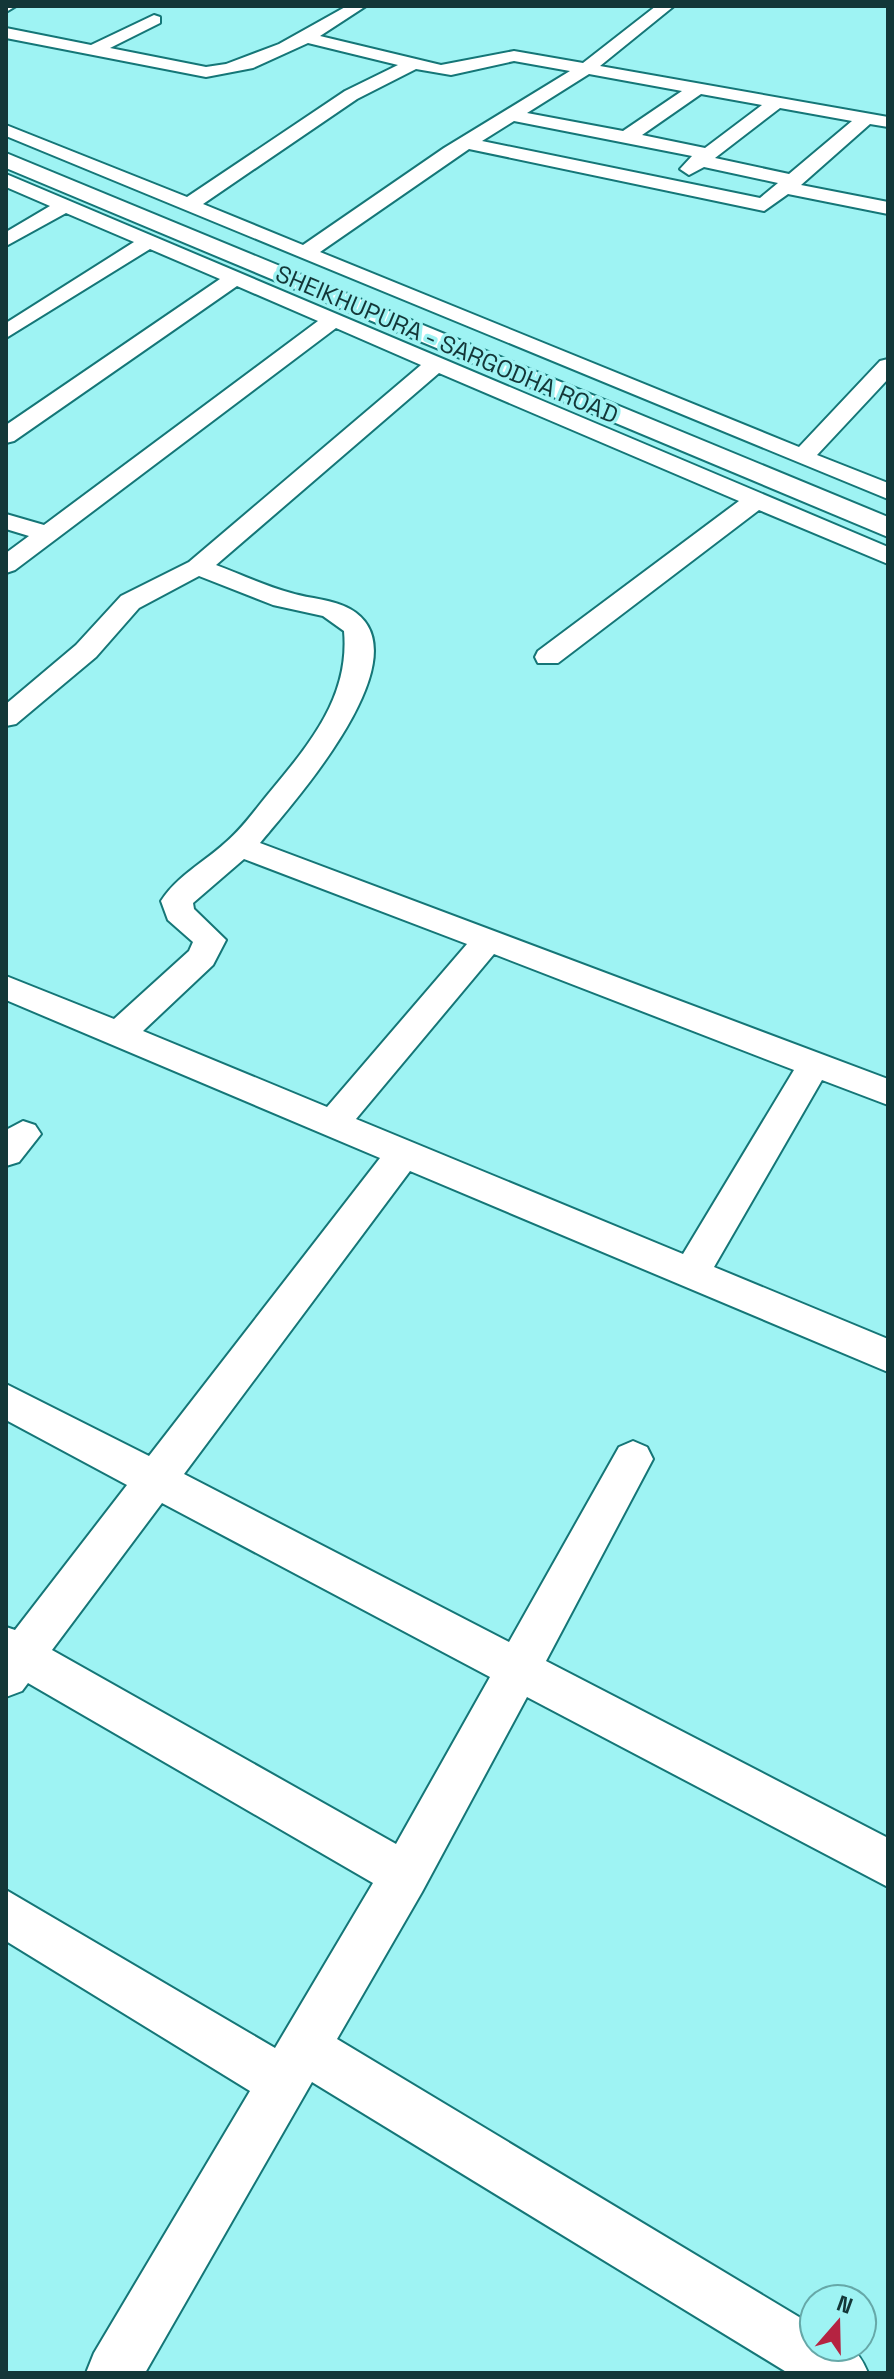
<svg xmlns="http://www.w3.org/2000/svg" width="894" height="2379" viewBox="0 0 894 2379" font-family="'Space Grotesk',sans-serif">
<rect width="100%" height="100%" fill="#9ef3f3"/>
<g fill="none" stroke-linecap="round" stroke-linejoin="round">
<defs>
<g id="minor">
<polygon points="6,6 16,6 6,12"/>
<path d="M347,6H366L320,36L441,65L514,51L583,63L656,6H674L600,66L888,117V127L870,124L801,185L888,202V214L788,194L764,211L469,149L320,252L799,447L880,361L888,359V379L817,455L888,483V499L6,136V125L187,197L345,91L398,65L308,43L253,68L206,77L6,38V28L91,45L154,15L160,17V23L110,48L206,67L226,64L279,44ZM514,61L570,71L444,148L303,245L203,204L357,99L416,69L451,75ZM589,74L682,91L623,131L527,113ZM701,94L762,105L705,148L642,135ZM780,108L852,121L789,174L715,158ZM514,121L692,156L680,169L689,175L704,167L778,183L760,198L482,141Z"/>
<path d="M6,174L888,547V564L759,510L558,663H538L535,657L538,651L739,501L439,373L216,565C240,574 265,586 291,593C310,599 333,599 350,609C428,653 293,803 260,843L888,1079V1105L822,1080L714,1267L888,1339V1372L410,1171L184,1474L509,1642L619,1447L633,1441L647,1447L653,1459L546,1661L888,1838V1887L527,1697L422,1892L337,2039L814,2326V2347C845,2347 855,2341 868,2373H788L312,2082L145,2373H86L94,2353L250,2091L6,1941V1890L275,2048L373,1883L28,1683L22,1691L6,1697V1627L15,1630L127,1485L6,1420V1384L149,1456L380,1158L6,1000V976L114,1019L189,951L193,942L168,920L161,901C177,876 203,863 225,843C242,829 255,810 269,793C309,745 350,697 344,631L323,616L273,605L199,576L139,608L96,657L16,724L6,726V704L76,645L121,596L189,562L421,365L336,328L15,570L6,573V553L29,536L6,529V514L44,525L318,321L237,286L14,441L6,443V425L220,279L150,249L6,338V323L134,242L66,213L6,246V232L50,206L6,187ZM244,859L467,944L327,1107L143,1031L213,965L226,940L194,909L193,903ZM494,954L794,1070L683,1254L356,1119ZM162,1503L490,1677L396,1844L52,1650Z"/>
<polygon points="23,1121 35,1125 41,1134 19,1162 6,1166 6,1130"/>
</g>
<polygon id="highway" points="6,153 888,517 888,537 6,168"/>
</defs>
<use href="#minor" stroke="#157677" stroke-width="4"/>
<use href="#highway" stroke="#157677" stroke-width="4"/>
<use href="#minor" fill="#fff" fill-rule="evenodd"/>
<use href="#highway" fill="#fff" fill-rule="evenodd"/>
</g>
<g text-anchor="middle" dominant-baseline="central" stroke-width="7" stroke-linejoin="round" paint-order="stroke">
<g font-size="24" fill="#133738" stroke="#9ef3f3">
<text transform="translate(447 344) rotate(23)">SHEIKHUPURA - SARGODHA ROAD</text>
</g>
</g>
<rect width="894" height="2379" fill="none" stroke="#133738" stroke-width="16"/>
<g transform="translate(838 2323) rotate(20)"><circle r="38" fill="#9ef3f3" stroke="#66a8a8" stroke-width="2"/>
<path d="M0-6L14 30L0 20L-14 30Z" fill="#b52341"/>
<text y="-12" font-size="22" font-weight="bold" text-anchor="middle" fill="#133738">N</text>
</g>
</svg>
